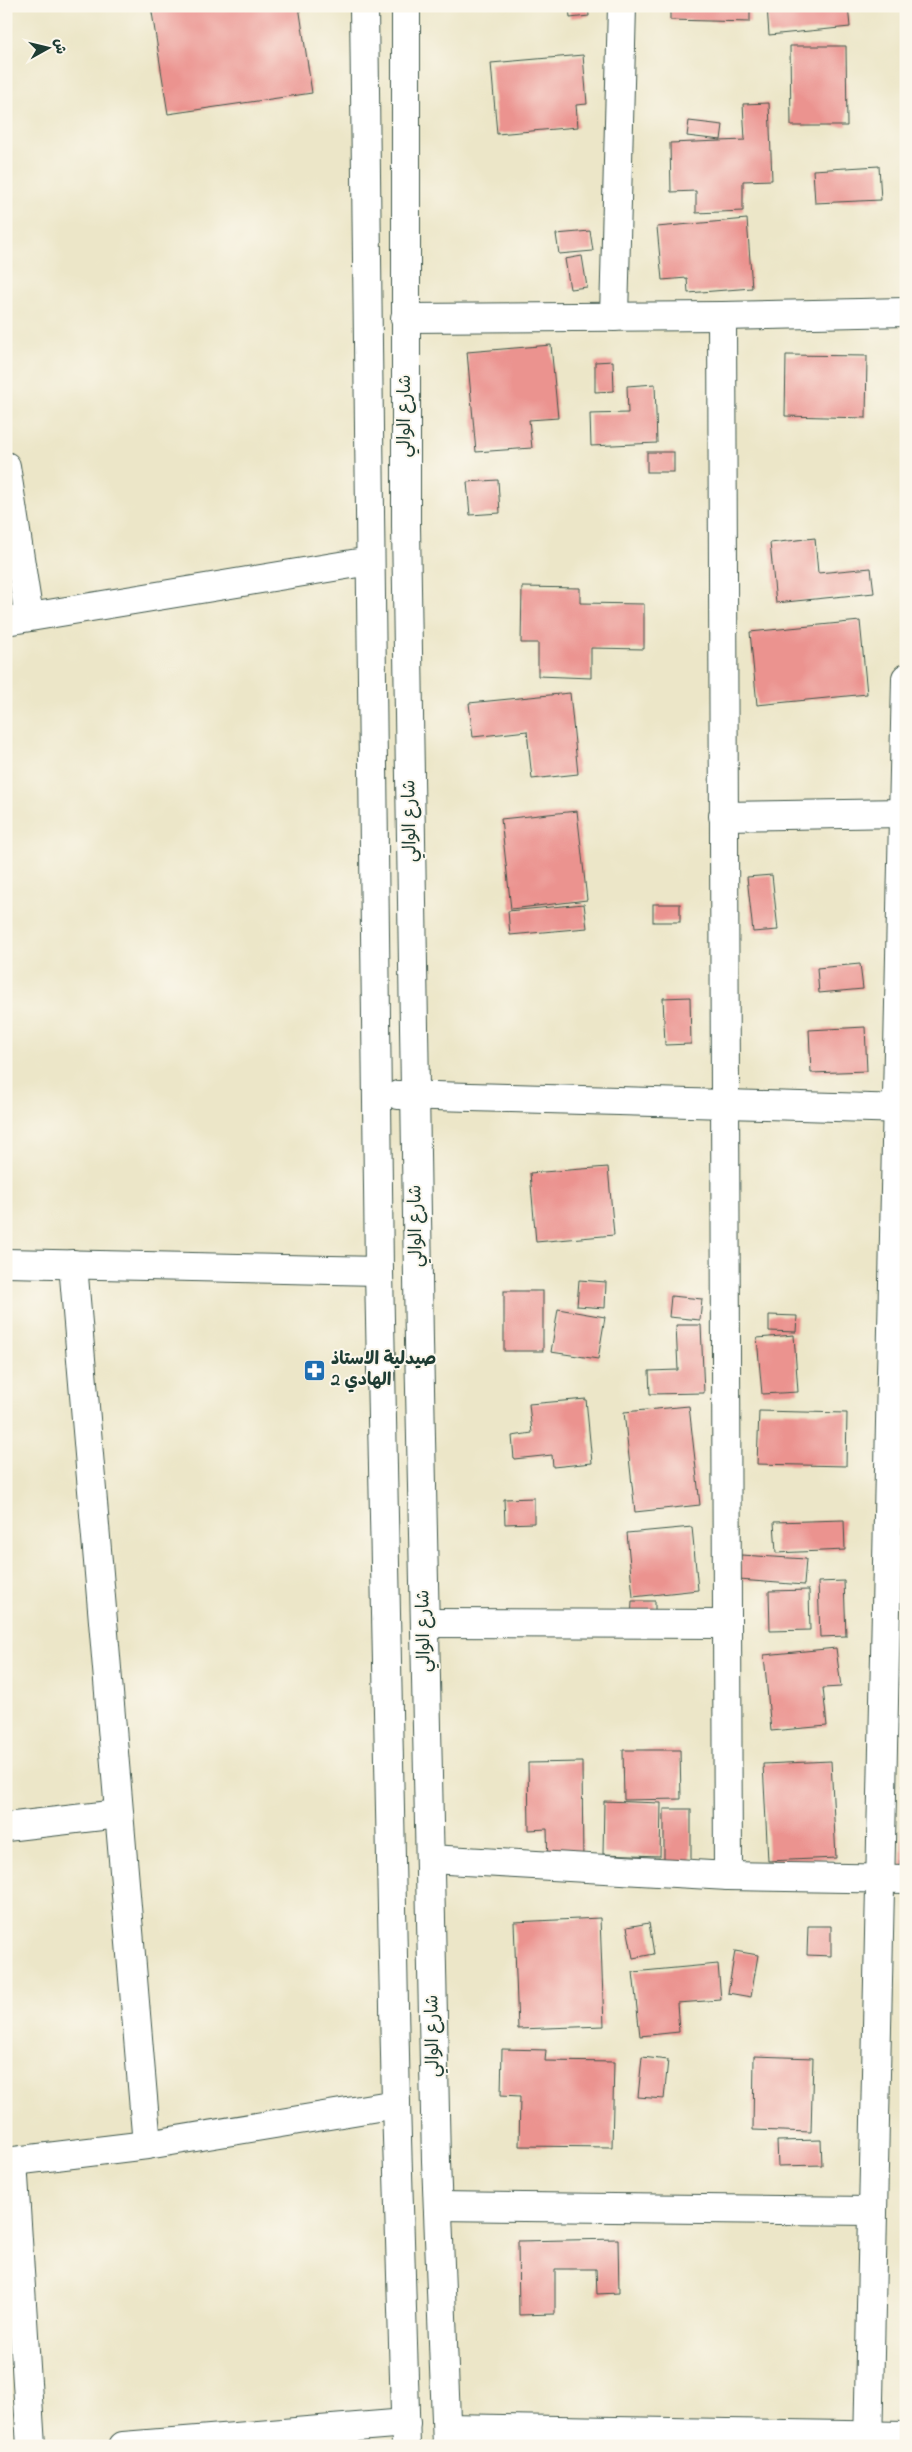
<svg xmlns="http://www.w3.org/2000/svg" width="912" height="2452" viewBox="0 0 912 2452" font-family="'Indie Flower','Playpen Sans Arabic',sans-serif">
<rect width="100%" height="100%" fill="#fbf7ec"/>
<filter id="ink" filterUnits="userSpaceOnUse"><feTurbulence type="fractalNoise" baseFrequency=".02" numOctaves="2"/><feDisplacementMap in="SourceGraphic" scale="10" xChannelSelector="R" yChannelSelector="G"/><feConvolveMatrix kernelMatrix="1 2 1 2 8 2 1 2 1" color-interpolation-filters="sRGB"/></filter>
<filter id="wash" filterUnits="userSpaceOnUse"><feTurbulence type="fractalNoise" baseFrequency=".0096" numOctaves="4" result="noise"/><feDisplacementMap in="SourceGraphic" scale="20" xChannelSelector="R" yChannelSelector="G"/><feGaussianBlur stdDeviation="1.12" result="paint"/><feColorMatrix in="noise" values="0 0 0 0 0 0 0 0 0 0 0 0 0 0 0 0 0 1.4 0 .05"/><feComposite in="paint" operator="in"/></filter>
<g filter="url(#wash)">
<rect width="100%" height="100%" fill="#ece6c8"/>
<g id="blocks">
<g fill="#eb938f">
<polygon points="151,6 299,6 312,93 168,114"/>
<polygon points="569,6 588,6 589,16 570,18"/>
<polygon points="670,6 750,6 750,22 670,20"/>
<polygon points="767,6 848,6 850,27 769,35"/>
<polygon points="790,46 846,46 847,126 791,126"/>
<polygon points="583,55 587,104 576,105 578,127 497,134 491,63"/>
<polygon points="769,103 772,180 743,181 743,211 696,213 696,191 671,192 670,143 745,140 743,104"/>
<polygon points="689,121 723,125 721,140 687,136"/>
<polygon points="879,166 881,200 815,203 813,170"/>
<polygon points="747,219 752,288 688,293 687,278 662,280 657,227"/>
<polygon points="590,231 593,251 559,254 556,234"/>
<polygon points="582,256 587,287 570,289 565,259"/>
<polygon points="551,345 558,418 529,420 532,448 476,452 467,352"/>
<polygon points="786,355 867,356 866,418 785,416"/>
<polygon points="613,361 614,391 595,392 595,362"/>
<polygon points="655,384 657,443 591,446 590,414 628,413 627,386"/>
<rect x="647" y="452" width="27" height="20"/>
<polygon points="498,480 500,513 470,515 467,482"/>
<polygon points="815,538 818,573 871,568 874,593 776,603 770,543"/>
<polygon points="522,587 580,588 580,603 644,604 644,649 591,648 591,678 538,676 538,643 521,643"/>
<polygon points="860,621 867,694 757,705 750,632"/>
<polygon points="570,693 578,774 532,779 527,731 473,737 469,703"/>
<polygon points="577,811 587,900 511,909 501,819"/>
<polygon points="772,875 778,930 753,932 747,877"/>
<polygon points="584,904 587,928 510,935 508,911"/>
<rect x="653" y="904" width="27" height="18"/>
<polygon points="860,964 863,989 819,993 817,968"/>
<polygon points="690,997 691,1044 665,1045 663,998"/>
<polygon points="865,1027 867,1071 811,1073 809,1030"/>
<polygon points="608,1167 614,1235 536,1242 530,1173"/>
<polygon points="579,1280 606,1282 605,1308 577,1306"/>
<rect x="504" y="1291" width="39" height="60"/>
<polygon points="671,1296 702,1299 700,1320 669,1317"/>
<polygon points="558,1309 605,1317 598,1359 551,1352"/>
<polygon points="769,1315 797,1316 796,1332 769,1331"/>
<polygon points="676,1325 701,1325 704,1393 650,1394 649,1371 678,1370"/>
<polygon points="794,1335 798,1392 762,1394 757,1338"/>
<polygon points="586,1399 592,1463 553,1467 552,1455 514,1459 512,1436 532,1433 529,1404"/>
<polygon points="689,1406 700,1505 635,1512 624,1412"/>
<polygon points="759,1411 847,1413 846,1466 757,1464"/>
<polygon points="534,1498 534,1523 505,1524 504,1499"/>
<polygon points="844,1520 845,1550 776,1553 774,1522"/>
<polygon points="692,1527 698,1590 633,1597 627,1533"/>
<polygon points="741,1555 806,1559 804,1585 739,1580"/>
<polygon points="844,1581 846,1636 820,1637 818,1582"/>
<polygon points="809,1590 810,1630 770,1631 769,1591"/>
<polygon points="632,1601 655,1601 655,1626 631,1625"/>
<polygon points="836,1648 841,1687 823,1688 827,1726 771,1731 764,1655"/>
<polygon points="623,1750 680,1750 681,1799 624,1800"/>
<polygon points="831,1761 836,1858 768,1861 763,1764"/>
<polygon points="582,1762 583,1865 548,1865 547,1829 529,1830 528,1763"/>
<polygon points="903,1784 906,1784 906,1867 901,1867"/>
<polygon points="604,1801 661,1803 660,1856 603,1854"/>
<rect x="664" y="1809" width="27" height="58"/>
<polygon points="600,1918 604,2026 518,2029 514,1922"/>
<polygon points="649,1923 654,1954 633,1958 627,1927"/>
<polygon points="808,1926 831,1926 831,1956 807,1955"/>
<polygon points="735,1951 758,1955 751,1997 728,1993"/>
<polygon points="718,1964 721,2000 677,2003 679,2032 640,2036 633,1972"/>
<polygon points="502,2049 546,2050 545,2061 614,2062 612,2147 519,2146 520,2096 501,2095"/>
<polygon points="754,2056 813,2058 811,2132 753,2130"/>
<polygon points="642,2057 668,2060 664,2099 638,2097"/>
<polygon points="821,2140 822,2165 778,2166 777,2141"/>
<polygon points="618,2239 619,2293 597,2294 596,2269 555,2269 555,2314 519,2315 518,2241"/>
</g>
</g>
</g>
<g filter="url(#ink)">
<use href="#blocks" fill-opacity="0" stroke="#3e564a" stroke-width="1"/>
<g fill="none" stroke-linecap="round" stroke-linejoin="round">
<defs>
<g id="street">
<polyline points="722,316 728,1876"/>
<polyline points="614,317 622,6"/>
<polyline points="405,318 722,316 906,312"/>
<polyline points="6,466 29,617"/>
<polyline points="6,621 370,561"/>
<polyline points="723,816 903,813"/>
<polyline points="6,1263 379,1271"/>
<polyline points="73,1264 147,2145"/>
<polyline points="425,1623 726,1624"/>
<polyline points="6,1827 119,1814"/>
<polyline points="430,1859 728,1876 906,1879"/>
<polyline points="13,2161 31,2446"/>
<polyline points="6,2162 147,2145 396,2104"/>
<polyline points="438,2206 873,2211"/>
<polyline points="447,2428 906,2436"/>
<polyline points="123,2446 406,2423"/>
<polyline points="868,2446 906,678"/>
</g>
<g id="secondary">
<polyline points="364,6 379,1271 396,2104 406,2446"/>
<polyline points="406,6 406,526 419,1341 436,2161 447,2446"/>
<polyline points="398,1095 906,1109"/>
</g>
</defs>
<use href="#street" stroke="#3e564a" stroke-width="30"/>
<use href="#secondary" stroke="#3e564a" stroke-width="30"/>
<use href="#street" stroke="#fff" stroke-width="28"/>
<use href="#secondary" stroke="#fff" stroke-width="28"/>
</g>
</g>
<defs>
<symbol id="pharmacy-square" viewBox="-11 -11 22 22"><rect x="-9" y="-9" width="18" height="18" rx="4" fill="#1f6fb2" stroke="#fbf7ec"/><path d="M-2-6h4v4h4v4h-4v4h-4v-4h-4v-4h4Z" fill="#fff"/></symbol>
</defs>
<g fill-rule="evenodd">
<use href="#pharmacy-square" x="302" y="1358" width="25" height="25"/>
</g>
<g text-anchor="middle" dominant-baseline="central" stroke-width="4" stroke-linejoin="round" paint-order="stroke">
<g font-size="18" fill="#1f3d34" stroke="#fbf7ec">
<text transform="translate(406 416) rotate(-90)">شارع الوالي</text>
<text transform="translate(411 821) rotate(-91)">شارع الوالي</text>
<text transform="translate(417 1226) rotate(-91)">شارع الوالي</text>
<text transform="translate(425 1631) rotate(-91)">شارع الوالي</text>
<text transform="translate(434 2036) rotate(-91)">شارع الوالي</text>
</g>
<g font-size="18" font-weight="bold" fill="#1f3d34" stroke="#fbf7ec" text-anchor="start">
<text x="331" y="1360">صيدلية الاستاذ<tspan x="331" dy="21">الهادي 2</tspan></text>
</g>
</g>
<rect width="912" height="2452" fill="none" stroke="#fbf7ec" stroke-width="25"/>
<g transform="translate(48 48) rotate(82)" stroke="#fbf7ec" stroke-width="4" paint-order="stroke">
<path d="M0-4L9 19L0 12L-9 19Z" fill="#1f3d34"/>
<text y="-8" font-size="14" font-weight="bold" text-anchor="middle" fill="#1f3d34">ش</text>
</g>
</svg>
